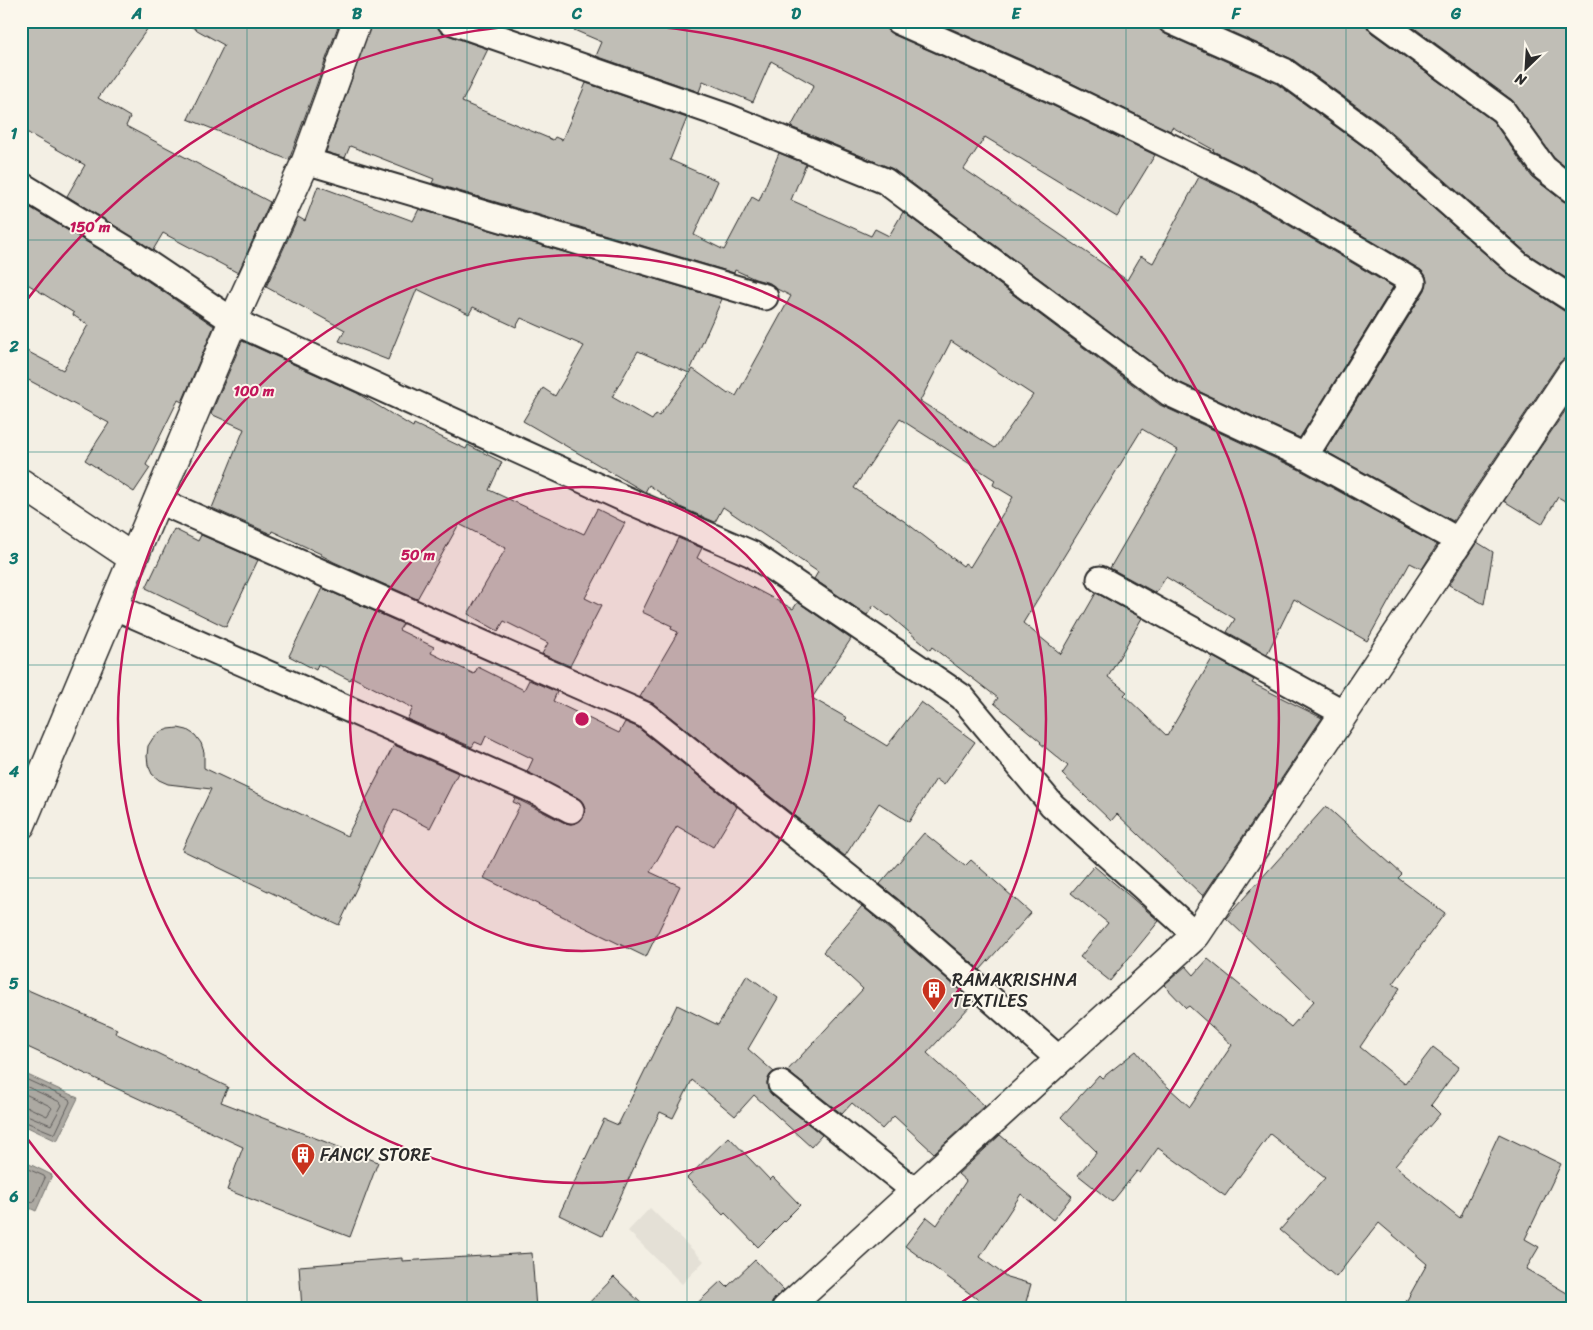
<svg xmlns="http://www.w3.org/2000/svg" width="1593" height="1330" viewBox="0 0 1593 1330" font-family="Sriracha,sans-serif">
<rect width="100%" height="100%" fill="#f3efe4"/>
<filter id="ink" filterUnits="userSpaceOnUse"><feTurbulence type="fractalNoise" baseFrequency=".02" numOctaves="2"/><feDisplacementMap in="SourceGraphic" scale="10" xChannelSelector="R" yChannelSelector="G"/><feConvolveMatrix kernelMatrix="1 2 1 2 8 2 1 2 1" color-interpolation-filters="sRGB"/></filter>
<g filter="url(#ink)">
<polygon fill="#e4e0d6" points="650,1208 704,1261 682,1284 628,1231"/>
<g fill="#aca9a2" stroke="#787772">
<polygon points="21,1072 78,1098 57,1141 21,1124"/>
<polygon points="21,1160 52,1175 36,1211 21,1204"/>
</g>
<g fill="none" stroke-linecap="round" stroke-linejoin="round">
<g stroke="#5f5d5b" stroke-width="1">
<polyline points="21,1077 69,1099 70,1102 55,1134 21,1120"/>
<polyline points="21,1084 60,1102 62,1105 51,1125 27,1115 21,1114"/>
<polyline points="21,1092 50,1106 52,1108 47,1116 30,1108 21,1106"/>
<polyline points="21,1166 44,1176 45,1178 34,1202 21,1200"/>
</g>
</g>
<g fill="#c0beb6" stroke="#2b2b2b" fill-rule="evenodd">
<polygon points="21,21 153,21 98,98 130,117 126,126 270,202 238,273 163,233 153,250 67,196 85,165 21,129"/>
<polygon points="181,21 340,21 289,160 188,119 224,45"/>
<path d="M372,21H433L436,23L440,31L445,34L488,49L462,102L553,140L555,137L562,140L586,83L687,118L670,160L718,181L694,235L724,250L752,197L759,201L779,153L806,164L791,200L871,236L875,229L889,236L903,212L1160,405L1298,469L1437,545L1422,569L1410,563L1367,641L1294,599L1267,654L1227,632L1235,619L1166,577L1156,593L1110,568L1178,450L1142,429L1023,623L1061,654L1096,593L1142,618L1108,677L1127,692L1124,695L1167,736L1213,657L1254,680L1252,683L1322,718L1203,896L1117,814L1111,821L1062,774L1068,766L1040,743L1041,742L994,703L998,698L932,647L930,650L889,615L888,616L874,605L867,615L814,579L818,572L723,507L715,522L680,507L649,485L645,492L523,421L543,388L555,396L584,346L521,318L516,327L473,307L469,314L417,289L388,360L339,341L345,330L266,287L298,217L305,221L318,186L413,221L419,209L722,299L689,373L638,351L612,397L652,420L656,414L659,416L693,369L728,394L729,392L736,396L791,296L777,289L770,283L755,279L735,270L734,273L432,183L434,179L350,146L345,158L326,152ZM951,341L1033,395L995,448L920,401ZM900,419L995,480L993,485L1013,497L970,567L965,563L963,566L904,521L854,488Z"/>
<polygon points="553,21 884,21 886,29 892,34 1043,101 1155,155 1117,217 985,137 964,169 1127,280 1141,256 1153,263 1199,177 1243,198 1393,287 1300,438 1176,381 893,169 791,127 814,85 771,61 753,102 703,81 699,92 596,56 602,42"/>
<polygon points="934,21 1157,21 1159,29 1165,34 1277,84 1364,147 1510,276 1564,311 1572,313 1572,357 1565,358 1559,363 1453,521 1325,451 1425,290 1427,282 1426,276 1421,270 1257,173 1213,151 1214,150 1172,127 1170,131 1055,75"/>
<polygon points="1207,21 1366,21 1367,27 1372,33 1493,121 1532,177 1563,201 1572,204 1572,282 1528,254 1383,125 1292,59"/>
<polygon points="1405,21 1572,21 1572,172 1554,158 1512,100"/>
<polygon points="21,202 118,261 214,326 182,402 178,400 146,465 150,468 134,492 85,460 109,423 21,376 21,348 63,370 88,325 73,315 74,313 21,280"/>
<polygon points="242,341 357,393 413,427 414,424 466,449 468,445 502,462 489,490 584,534 597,509 625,523 585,598 601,606 570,666 542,654 548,643 504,621 498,631 468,614 506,548 459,524 417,599 334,562 321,555 321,554 272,531 271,534 212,508 244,429 211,414"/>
<polygon points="1572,401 1572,505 1558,497 1542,524 1504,501"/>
<polygon points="174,529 198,541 201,535 258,560 226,627 146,588"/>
<polygon points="678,538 702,548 697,558 793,609 798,602 851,639 812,698 847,718 845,720 887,746 921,702 975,742 944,785 936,779 909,822 879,803 845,856 654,704 640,697 678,632 671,629 672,626 642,612"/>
<polygon points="1477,542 1493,552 1484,604 1449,585"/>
<polygon points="322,588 403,624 399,630 434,647 431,653 474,674 478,667 524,690 529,680 557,692 553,701 619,733 625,722 637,727 737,807 713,847 677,826 650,872 680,886 646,957 484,878 520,805 513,802 515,798 565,823 571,824 578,822 584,816 585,810 583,803 578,798 527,772 533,759 486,736 482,745 475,742 472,747 407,719 413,708 352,677 350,680 318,664 316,670 289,656"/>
<polygon points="178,728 187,730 195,735 201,743 204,752 204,768 347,836 394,745 458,773 430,828 394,809 339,925 182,850 211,789 168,784 159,780 152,774 148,765 147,756 148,746 153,738 160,732 169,729"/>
<polygon points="1326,806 1402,874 1398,878 1445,913 1393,984 1400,988 1360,1047 1405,1084 1433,1047 1459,1067 1431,1105 1440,1114 1395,1166 1460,1218 1499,1134 1561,1164 1525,1239 1539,1247 1526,1269 1572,1296 1572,1309 1402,1309 1427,1264 1379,1223 1336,1277 1280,1230 1325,1178 1270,1134 1225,1196 1158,1148 1140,1173 1137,1171 1112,1202 1078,1175 1097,1152 1061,1117 1099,1075 1102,1078 1136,1051 1159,1079 1190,1107 1232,1045 1189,1006 1186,1008 1164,985 1186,966 1194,975 1208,959 1291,1027 1314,1001 1226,918"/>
<polygon points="924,833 965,866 971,860 1031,913 980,970 880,884"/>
<polygon points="1094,866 1159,921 1110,981 1080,957 1108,923 1071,893"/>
<polygon points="862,906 961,991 958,994 971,1005 927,1053 985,1106 934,1153 894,1116 882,1129 852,1103 842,1114 787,1071 863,989 823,952"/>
<polygon points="747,975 778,998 748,1049 774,1072 770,1075 767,1082 768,1090 772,1095 822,1135 811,1147 754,1095 735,1116 692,1080 673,1118 660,1112 602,1236 559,1215 604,1119 618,1125 677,1005 718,1025"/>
<polygon points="28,990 117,1029 115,1033 228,1087 221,1102 378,1162 350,1237 227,1190 243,1147 21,1044 21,1005"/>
<polygon points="1000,1135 1072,1196 1053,1220 1021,1194 980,1257 1007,1277 1031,1284 1024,1309 991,1309 905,1246 927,1217 937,1225 966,1181 958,1174"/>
<polygon points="729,1137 770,1180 773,1177 800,1205 758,1247 725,1213 723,1215 687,1178"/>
<polygon points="532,1253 536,1309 302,1309 299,1266 402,1258 402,1261"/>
<polygon points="755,1260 784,1290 775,1298 771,1304 771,1309 691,1309 721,1281 727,1287"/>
<polygon points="614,1277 647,1309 583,1309"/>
</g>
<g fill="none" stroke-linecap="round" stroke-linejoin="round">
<defs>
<g id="street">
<polyline points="450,21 728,117 885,181 1169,393 1305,456"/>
<polyline points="898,21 1049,88 1250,185 1413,282 1305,456 1459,541"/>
<polyline points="1171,21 1284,71 1373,136 1519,265 1572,299"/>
<polyline points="1380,21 1503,111 1544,168 1572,190"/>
<polyline points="306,161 765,297"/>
<polyline points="21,185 126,249 233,321 625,499 752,554 962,697 1052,805 1196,935"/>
<polyline points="157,500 645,715 898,917 1059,1059"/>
<polyline points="1100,579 1344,713"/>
<polyline points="113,606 533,790 571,810"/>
<polyline points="781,1084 915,1191"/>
</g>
<g id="secondary">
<polyline points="21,483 133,558"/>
<polyline points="21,825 233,321 306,161 357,21"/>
<polyline points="786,1309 1196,935 1572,372"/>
</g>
</defs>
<use href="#street" stroke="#2b2b2b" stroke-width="29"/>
<use href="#secondary" stroke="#2b2b2b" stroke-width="31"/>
<use href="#street" stroke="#fbf7ec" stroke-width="25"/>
<use href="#secondary" stroke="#fbf7ec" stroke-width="28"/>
</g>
</g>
<path fill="none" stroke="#0f766e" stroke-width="1" stroke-opacity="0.55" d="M247,21V1309M467,21V1309M687,21V1309M906,21V1309M1126,21V1309M1346,21V1309M21,240H1572M21,452H1572M21,665H1572M21,878H1572M21,1090H1572"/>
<circle cx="582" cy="719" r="232" fill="#c2185b" fill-opacity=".12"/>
<g fill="none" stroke="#c2185b" stroke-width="2.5">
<circle cx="582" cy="719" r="232"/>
<circle cx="582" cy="719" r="464"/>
<path d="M208 1306A696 696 0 0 1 23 1133M23 305A696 696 0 1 1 956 1306"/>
</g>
<defs>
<symbol id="building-pin" viewBox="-11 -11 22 30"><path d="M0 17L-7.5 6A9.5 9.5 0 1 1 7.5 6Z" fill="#c8321e" stroke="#fbf7ec"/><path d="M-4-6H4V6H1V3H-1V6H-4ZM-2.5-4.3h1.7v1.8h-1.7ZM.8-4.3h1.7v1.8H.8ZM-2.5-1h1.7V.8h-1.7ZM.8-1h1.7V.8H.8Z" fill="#fff"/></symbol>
</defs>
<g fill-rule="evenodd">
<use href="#building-pin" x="920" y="976" width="28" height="38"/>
<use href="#building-pin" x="289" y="1141" width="28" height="38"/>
</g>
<g text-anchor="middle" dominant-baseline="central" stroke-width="4" stroke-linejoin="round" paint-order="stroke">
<g font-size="18" fill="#2b2b2b" stroke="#fbf7ec" text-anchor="start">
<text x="952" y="980">RAMAKRISHNA<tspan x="952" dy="21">TEXTILES</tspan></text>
<text x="320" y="1155">FANCY STORE</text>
</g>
</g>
<circle cx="582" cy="719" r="8" fill="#c2185b" stroke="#fbf7ec" stroke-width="2.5"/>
<g font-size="15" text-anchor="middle" font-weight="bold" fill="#c2185b" stroke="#fbf7ec" stroke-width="4" stroke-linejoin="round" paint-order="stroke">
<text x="90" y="232">150 m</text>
<text x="254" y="396">100 m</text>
<text x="418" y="560">50 m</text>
</g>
<rect width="1593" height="1330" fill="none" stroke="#fbf7ec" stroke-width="55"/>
<g transform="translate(1526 68) rotate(205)" stroke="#fbf7ec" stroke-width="4" paint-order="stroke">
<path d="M0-4L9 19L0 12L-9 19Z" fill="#2b2b2b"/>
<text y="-8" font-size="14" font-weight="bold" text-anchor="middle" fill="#2b2b2b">N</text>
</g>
<rect x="28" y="28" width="1538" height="1274" fill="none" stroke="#0f766e" stroke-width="2"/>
<g font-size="16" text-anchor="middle" font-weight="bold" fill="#0f766e">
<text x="137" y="19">A</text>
<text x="357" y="19">B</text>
<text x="577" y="19">C</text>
<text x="796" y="19">D</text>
<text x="1016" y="19">E</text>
<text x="1236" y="19">F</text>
<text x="1456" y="19">G</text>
<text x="14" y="139">1</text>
<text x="14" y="352">2</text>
<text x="14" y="564">3</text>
<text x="14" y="777">4</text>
<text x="14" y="989">5</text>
<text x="14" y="1202">6</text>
</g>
</svg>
